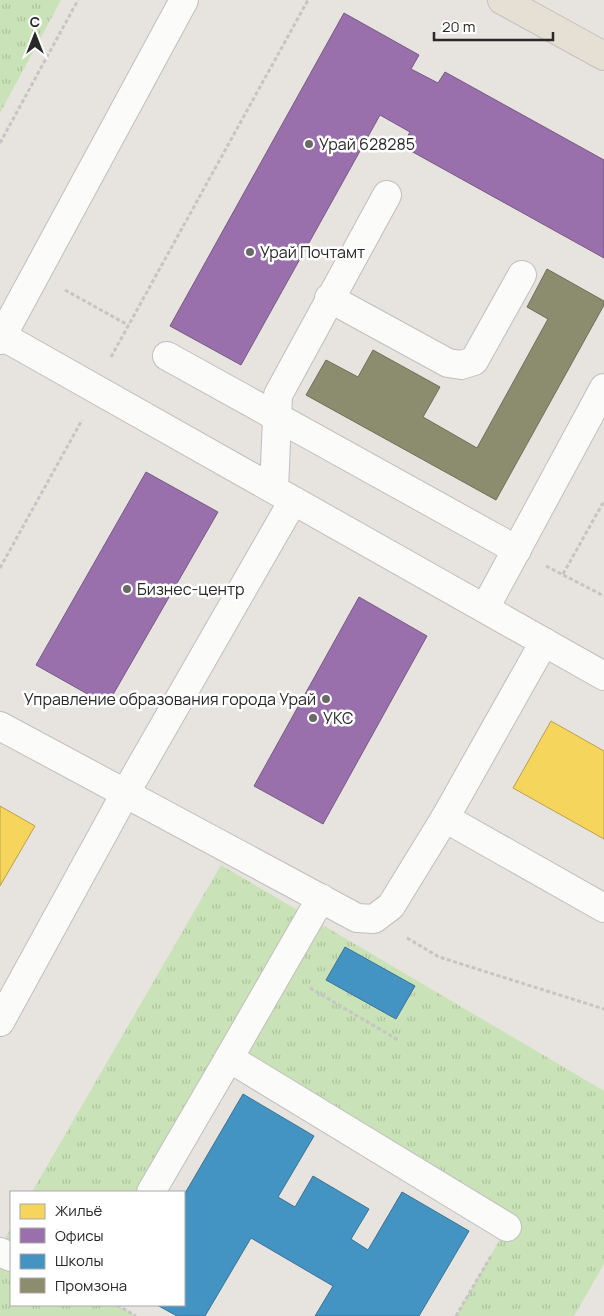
<svg xmlns="http://www.w3.org/2000/svg" width="604" height="1316" viewBox="0 0 604 1316" font-family="Manrope,sans-serif">
	<style>
		.grass { fill: url(#grass-tufts) }
		.homes { fill: #f6d55c; stroke: #b8a14c }
		.offices { fill: #9970ab; stroke: #775a84 }
		.schools { fill: #4393c3; stroke: #3b7394 }
		.industry { fill: #8c8c6e; stroke: #6e6e59 }
		.lines { fill: none; stroke-linecap: round; stroke-linejoin: round }
		.minor-casing { stroke: #c0bfbf; stroke-width: 30 }
		.major-casing { stroke: #c3c2c0; stroke-width: 30 }
		.path { stroke: #c6c5c5; stroke-width: 3; stroke-dasharray: 4 2.5; stroke-linecap: butt }
		.minor { stroke: #fbfbfa; stroke-width: 28 }
		.major { stroke: #e5e0d3; stroke-width: 28 }
		.poi-dot { fill: #6b6968; stroke: #fff; stroke-width: 2 }
		.labels { text-anchor: middle; stroke-width: 5; stroke-linejoin: round; paint-order: stroke }
		.poi-label { font-size: 16px; fill: #282828; stroke: #fff; text-anchor: start }
	</style>
	<defs>
		<pattern id="grass-tufts" width="24" height="20" patternUnits="userSpaceOnUse" patternTransform="scale(1.25)"><rect width="24" height="20" fill="#cae2b7"/><path d="M3 7l-1-3M5 7V3M7 7l1-3M15 17l-1-3M17 17v-4M19 17l1-3" fill="none" stroke="#aec29d"/></pattern>
	</defs>
	<rect width="100%" height="100%" fill="#e7e3de"/>
	<g class="grass">
		<path d="M0,0H61L0,113Z"/>
		<path d="M221,865L604,1091V1264L574,1316H456L507,1227L229,1058L151,1192H32Z"/>
		<path d="M11,1228V1305H117L136,1316H0V1248Z"/>
	</g>
	<g class="homes">
		<path d="M551,721L604,751V839L513,788Z"/>
		<path d="M0,806L35,826L0,886Z"/>
	</g>
	<g class="offices">
		<path d="M344,13L419,55L411,69L438,83L445,72L604,160V258L402,146L410,132L380,115L241,365L170,326Z"/>
		<path d="M146,472L218,512L107,705L36,665Z"/>
		<path d="M359,597L427,636L323,824L254,786Z"/>
	</g>
	<g class="schools">
		<path d="M345,947L415,986L396,1019L326,980Z"/>
		<path d="M243,1094L314,1136L278,1197L295,1207L313,1176L369,1209L351,1239L368,1250L402,1192L469,1231L419,1316H315L333,1286L251,1238L205,1316H177L157,1305H184V1195Z"/>
	</g>
	<path class="industry" d="M547,269L604,301V305L496,500L306,395L326,360L358,377L373,350L440,387L423,417L477,448L548,319L527,307Z"/>
	<g class="lines">
		<g class="minor-casing">
			<g id="minor">
				<path d="M329,298L448,363L461,365L474,361L522,275"/>
				<path d="M2,336L604,676"/>
				<path d="M0,340L184,0"/>
				<path d="M167,356L517,550"/>
				<path d="M274,489L278,395L387,195"/>
				<path d="M485,608L604,388"/>
				<path d="M0,726L357,918L374,919L391,906L445,818L544,642"/>
				<path d="M445,818L604,908"/>
				<path d="M0,1022L126,792L293,501"/>
				<path d="M229,1058L321,898"/>
				<path d="M151,1192L229,1058L507,1227"/>
				<path d="M0,1252L11,1257"/>
			</g>
		</g>
		<g class="major-casing">
			<path id="major" d="M502,0L604,56"/>
		</g>
		<g class="path">
			<path d="M0,143L78,0"/>
			<path d="M65,290L128,325"/>
			<path d="M111,357L308,0"/>
			<path d="M546,566L604,596"/>
			<path d="M0,568L82,420"/>
			<path d="M563,574L604,501"/>
			<path d="M407,938L439,957L604,1009"/>
			<path d="M310,988L398,1040"/>
			<path d="M117,1305L136,1316"/>
			<path d="M456,1316L491,1256"/>
		</g>
		<use href="#minor" class="minor"/>
		<use href="#major" class="major"/>
	</g>
	<g class="poi-dot">
		<circle cx="309" cy="144" r="5"/>
		<circle cx="250" cy="252" r="5"/>
		<circle cx="127" cy="589" r="5"/>
		<circle cx="326" cy="699" r="5"/>
		<circle cx="313" cy="718" r="5"/>
	</g>
	<g class="labels">
		<g class="poi-label">
			<text x="319" y="150">Урай 628285</text>
			<text x="260" y="258">Урай Почтамт</text>
			<text x="137" y="595">Бизнес-центр</text>
			<text x="316" y="705" text-anchor="end">Управление образования города Урай</text>
			<text x="323" y="724">УКС</text>
		</g>
	</g>
	<rect x="10" y="1191" width="175" height="115" fill="#ffffff" stroke="#a9a9a9"/>
	<rect x="20" y="1204" width="25" height="15" fill="#f6d55c" stroke="#a9a9a9"/>
	<text x="55" y="1216" font-size="15" fill="#282828">Жильё</text>
	<rect x="20" y="1228" width="25" height="15" fill="#9970ab" stroke="#a9a9a9"/>
	<text x="55" y="1241" font-size="15" fill="#282828">Офисы</text>
	<rect x="20" y="1254" width="25" height="15" fill="#4393c3" stroke="#a9a9a9"/>
	<text x="55" y="1266" font-size="15" fill="#282828">Школы</text>
	<rect x="20" y="1278" width="25" height="15" fill="#8c8c6e" stroke="#a9a9a9"/>
	<text x="55" y="1291" font-size="15" fill="#282828">Промзона</text>
	<g transform="translate(35 35)" stroke="#ffffff" stroke-width="4" paint-order="stroke">
	<path d="M0-4L9 19L0 12L-9 19Z" fill="#282828"/>
	<text y="-8" font-size="14" font-weight="bold" text-anchor="middle" fill="#282828">С</text>
	</g>
	<path d="M434 32v8h119v-8" fill="none" stroke="#282828" stroke-width="2.5"/>
	<text x="442" y="32" font-size="15" fill="#282828" stroke="#ffffff" stroke-width="4" paint-order="stroke">20 m</text>
</svg>
